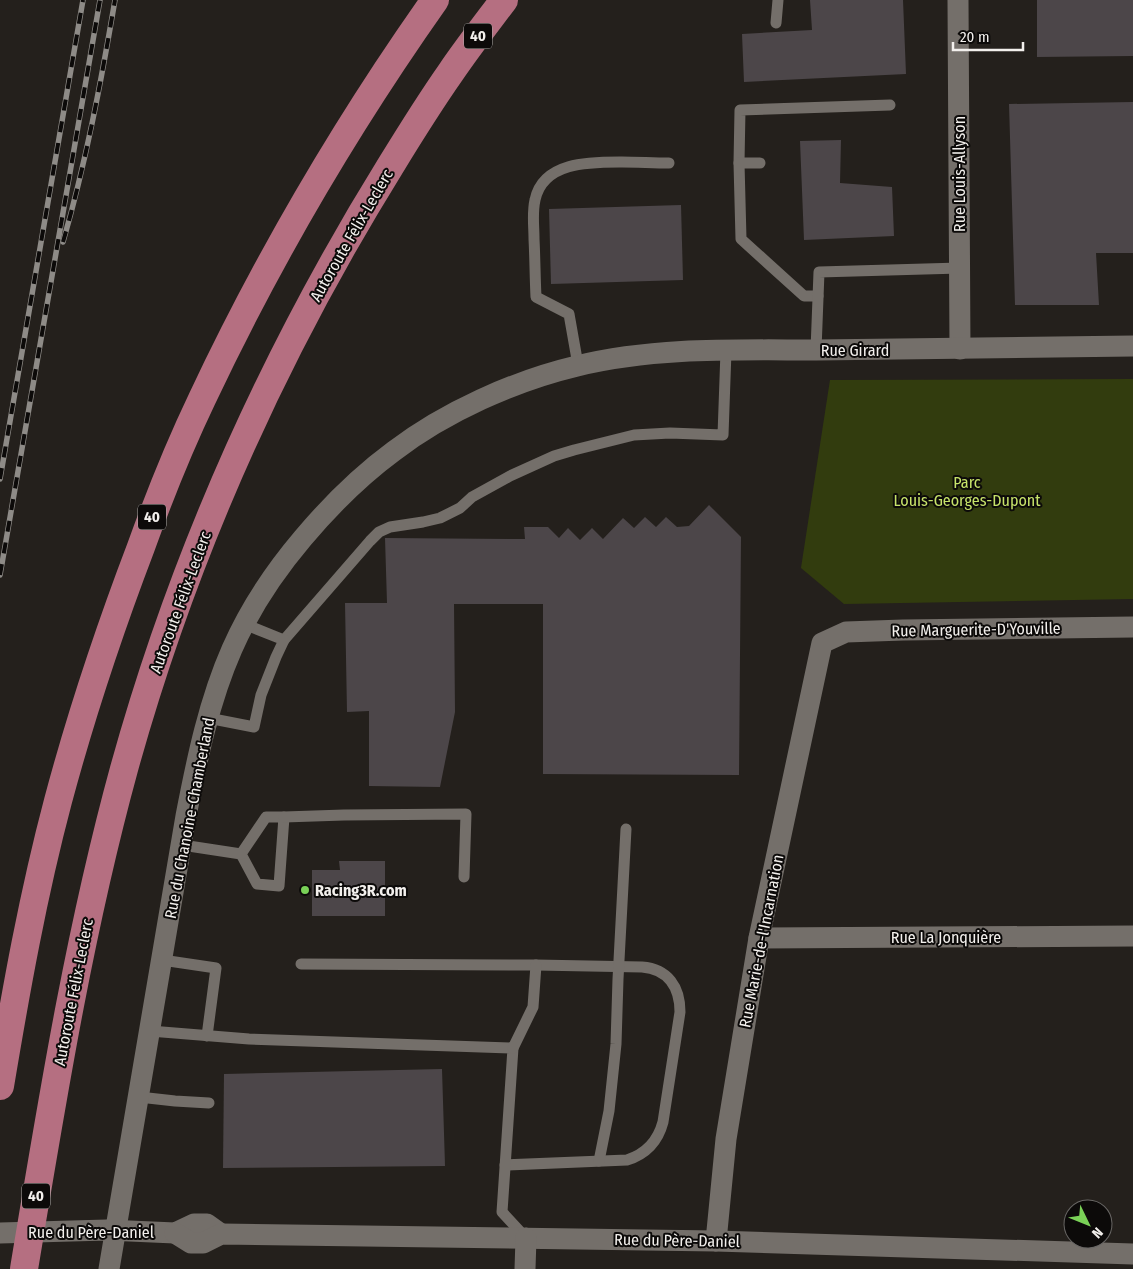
<svg xmlns="http://www.w3.org/2000/svg" width="1133" height="1269" viewBox="0 0 1133 1269" font-family="'Fira Sans Condensed',sans-serif">
	<style>
		.green { fill: #323c0e }
		.building { fill: #4c4649 }
		.lines { fill: none; stroke-linecap: round; stroke-linejoin: round }
		.lane { stroke: #746f6a; stroke-width: 11 }
		.street { stroke: #746f6a; stroke-width: 21 }
		.highway { stroke: #b56f81; stroke-width: 28 }
		.rail-casing { stroke: #8e8b87; stroke-width: 5.5 }
		.rail { stroke: #0c0a09; stroke-width: 4; stroke-dasharray: 11; stroke-linecap: butt }
		.poi-dot { fill: #7ad157; stroke: #0c0a09; stroke-width: 2 }
		.labels { text-anchor: middle; stroke-width: 4; stroke-linejoin: round; paint-order: stroke }
		.shield { fill: #0c0a09; stroke: #aeaba9; stroke-width: 1 }
		.shield-label { font-size: 15px; font-weight: bold; fill: #f3f0ed }
		.street-label { font-size: 16px; fill: #f3f0ed; stroke: #0c0a09 }
		.park-label { font-size: 16px; fill: #c7e36a; stroke: #0c0a09 }
		.poi-label { font-size: 16px; font-weight: bold; fill: #f3f0ed; stroke: #0c0a09; text-anchor: start }
	</style>
	<rect width="100%" height="100%" fill="#24201c"/>
	<path class="green" d="M1133,379V599L844,604L801,568L830,380Z"/>
	<g class="building">
		<path d="M810,0H903L906,74L744,82L742,34L812,30Z"/>
		<path d="M1037,0H1133V56L1037,57Z"/>
		<path d="M1133,102V253H1096L1099,305H1015L1009,104Z"/>
		<path d="M841,140L840,183L892,187L894,236L804,240L800,141Z"/>
		<path d="M681,205L683,280L551,284L549,209Z"/>
		<path d="M709,505L741,537L739,775L543,774V604H454L455,712L440,787L369,786V711L347,712L345,603H387L385,538L525,539L524,527H548L559,538L568,528L580,540L592,528L603,539L623,518L634,528L645,517L656,527L666,517L677,527L689,526Z"/>
		<path d="M339,861H385V916H312V870H340Z"/>
		<path d="M442,1069L445,1166L223,1168L224,1074Z"/>
	</g>
	<g class="lines">
		<g class="lane">
			<path d="M776,23L778,0"/>
			<path d="M739,163L740,110L890,105"/>
			<path d="M760,163H739L741,239L804,296H818"/>
			<path d="M816,350L819,272L960,268"/>
			<path d="M578,365L569,314L536,297C535,277 535,258 534,239C534,226 532,213 535,200C543,161 591,162 622,162C638,162 653,163 669,163"/>
			<path d="M284,640L370,541L379,532L390,527L423,522L440,518L460,508L472,497L510,476L554,456L574,450L634,435L670,433L723,435L726,351"/>
			<path d="M208,718L254,727L261,695L276,657L284,640L244,624"/>
			<path d="M266,817H284L279,886L257,884L241,854Z"/>
			<path d="M284,817L344,815L466,814L464,877"/>
			<path d="M182,845L241,854"/>
			<path d="M162,960L216,968L207,1036"/>
			<path d="M301,964L536,965L642,967C668,969 680,987 680,1012L663,1122C658,1141 646,1154 627,1160L505,1165"/>
			<path d="M150,1031L249,1039L513,1048L502,1212L526,1238"/>
			<path d="M513,1048L533,1007L536,965"/>
			<path d="M139,1097L175,1101L209,1103"/>
			<path d="M599,1161L609,1111L616,1044L618,979L626,829"/>
		</g>
		<g class="street">
			<path d="M958,0L960,349"/>
			<path d="M759,938L1133,936"/>
			<path d="M0,1233L107,1230L175,1233L194,1224H207L221,1234"/>
			<path d="M175,1233L191,1243H203L221,1234L716,1241L1133,1254"/>
			<path d="M716,1241L726,1139L759,938L822,643L846,632L903,630L1133,627"/>
			<path d="M109,1269L186,816C197,759 209,701 232,649C250,608 275,571 303,538C330,506 360,476 394,451C445,412 514,381 577,366C655,347 736,350 816,350C921,349 1027,348 1133,346"/>
			<path d="M525,1269L526,1238"/>
		</g>
		<g class="highway">
			<path d="M0,1086C16,990 33,895 58,801C81,715 109,631 141,547C159,497 179,447 202,399C268,259 346,126 435,0"/>
			<path d="M24,1269C52,1101 79,933 124,769C183,556 275,352 391,165C410,134 430,102 451,72C468,47 486,24 504,0"/>
		</g>
		<g class="rail-casing">
			<g id="rail">
				<path d="M63,242C86,162 101,82 115,0"/>
				<path d="M0,479L83,0"/>
				<path d="M0,575L100,0"/>
			</g>
		</g>
		<use href="#rail" class="rail"/>
	</g>
	<circle class="poi-dot" cx="305" cy="890" r="5"/>
	<g class="labels">
		<g class="shield">
			<rect x="464" y="23.5" width="28" height="25" rx="4"/>
			<rect x="138" y="504.5" width="28" height="25" rx="4"/>
			<rect x="22" y="1183.5" width="28" height="25" rx="4"/>
		</g>
		<g class="shield-label">
			<text x="478" y="41">40</text>
			<text x="152" y="522">40</text>
			<text x="36" y="1201">40</text>
		</g>
		<g class="street-label">
			<text transform="translate(959 174) rotate(-90)" y="6">Rue Louis-Allyson</text>
			<text transform="translate(351 235) rotate(-60)" y="6">Autoroute Félix-Leclerc</text>
			<text x="855" y="356">Rue Girard</text>
			<text transform="translate(180 602) rotate(-70)" y="6">Autoroute Félix-Leclerc</text>
			<text transform="translate(976 629) rotate(-1)" y="6">Rue Marguerite-D'Youville</text>
			<text transform="translate(189 818) rotate(-79)" y="6">Rue du Chanoine-Chamberland</text>
			<text x="946" y="943">Rue La Jonquière</text>
			<text transform="translate(761 941) rotate(-79)" y="6">Rue Marie-de-l'Incarnation</text>
			<text transform="translate(73 992) rotate(-79)" y="6">Autoroute Félix-Leclerc</text>
			<text x="91" y="1238">Rue du Père-Daniel</text>
			<text transform="translate(677 1240) rotate(1)" y="6">Rue du Père-Daniel</text>
		</g>
		<g class="park-label">
			<text x="967" y="488">Parc<tspan x="967" dy="18">Louis-Georges-Dupont</tspan></text>
		</g>
		<g class="poi-label">
			<text x="315" y="896">Racing3R.com</text>
		</g>
	</g>
	<g transform="translate(1088 1224) rotate(133)"><circle r="24" fill="#0c0a09" stroke="#686664"/>
	<path d="M0-4L9 19L0 12L-9 19Z" fill="#7ad157"/>
	<text y="-8" font-size="14" font-weight="bold" text-anchor="middle" fill="#f3f0ed">N</text>
	</g>
	<path d="M953 42v8h70v-8" fill="none" stroke="#f3f0ed" stroke-width="2.5"/>
	<text x="960" y="42" font-size="15" fill="#f3f0ed" stroke="#0c0a09" stroke-width="4" paint-order="stroke">20 m</text>
</svg>
